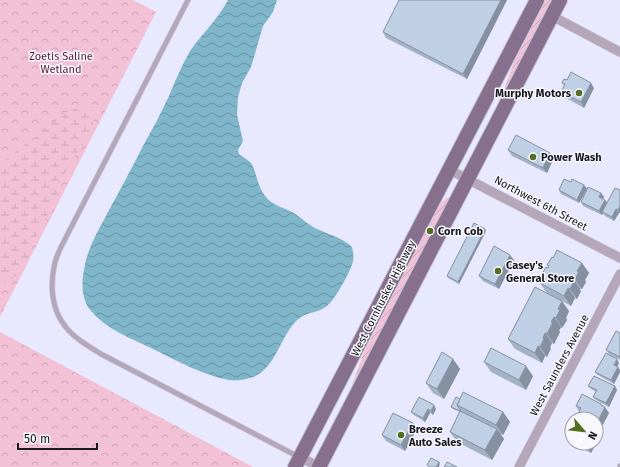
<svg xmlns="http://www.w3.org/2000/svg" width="620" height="467" viewBox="0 0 620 467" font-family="'Fira Sans',sans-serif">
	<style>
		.forest { fill: url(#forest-crowns) }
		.wetland { fill: url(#wetland-marsh) }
		.garden { fill: url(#garden-furrows) }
		.water { fill: url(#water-waves) }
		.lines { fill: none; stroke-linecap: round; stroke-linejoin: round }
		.lane-casing { stroke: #c3c3d6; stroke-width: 6 }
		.street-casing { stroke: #c3c3d6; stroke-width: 10 }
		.primary-casing { stroke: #c3c3d6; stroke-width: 16 }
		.lane { stroke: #b5a7b9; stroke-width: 4.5 }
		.street { stroke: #b5a7b9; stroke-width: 9 }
		.primary { stroke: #876f8e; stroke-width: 14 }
		.wall { fill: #a3b2c6 }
		.shaded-wall { fill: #8591a1 }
		.building { fill: #becfe6; stroke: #8591a1 }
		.poi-dot { fill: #546e21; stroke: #f7f7fc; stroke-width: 1.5 }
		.labels { text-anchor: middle; stroke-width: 3; stroke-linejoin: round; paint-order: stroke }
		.park-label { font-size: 11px; fill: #561b3a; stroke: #f7f7fc }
		.poi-label { font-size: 11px; font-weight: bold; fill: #181821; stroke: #f7f7fc; text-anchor: start }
		.street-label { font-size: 11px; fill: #181821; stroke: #f7f7fc }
	</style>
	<defs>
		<pattern id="forest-crowns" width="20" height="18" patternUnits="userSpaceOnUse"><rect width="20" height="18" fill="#f2c1d6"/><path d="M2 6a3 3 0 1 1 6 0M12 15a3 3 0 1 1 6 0" fill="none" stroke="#cfa5b7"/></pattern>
		<pattern id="wetland-marsh" width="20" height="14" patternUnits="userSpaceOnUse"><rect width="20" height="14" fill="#f2c1d6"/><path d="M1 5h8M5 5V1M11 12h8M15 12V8" fill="none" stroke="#cfa5b7"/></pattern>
		<pattern id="garden-furrows" width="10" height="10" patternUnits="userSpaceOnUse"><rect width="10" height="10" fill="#f2c1d6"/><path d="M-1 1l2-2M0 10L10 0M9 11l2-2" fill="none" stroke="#cfa5b7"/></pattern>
		<pattern id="water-waves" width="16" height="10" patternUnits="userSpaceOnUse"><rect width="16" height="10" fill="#7fb6ca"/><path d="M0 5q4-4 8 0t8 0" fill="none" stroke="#6793a4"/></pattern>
	</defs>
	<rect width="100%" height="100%" fill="#e8e8fe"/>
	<g class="forest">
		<path d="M0,0H133L156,12L0,317Z"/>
		<path d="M0,332L253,467H0Z"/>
	</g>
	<path class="wetland" d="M88,106L95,113L93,125L84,143L73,158L65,173L59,184L53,204L32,245L23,266L17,275L10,280L0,284V164L3,162C10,156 18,150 25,144C29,141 34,139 38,136C57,121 62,109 88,106Z"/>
	<g class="garden">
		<path d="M546,0H552L504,97L502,95L514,62Z"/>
		<path d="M448,197L451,199L354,386L352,385L364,352L439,206L442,202Z"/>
	</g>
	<path class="water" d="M228,0H277L273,12L263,26L251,67L242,83L238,97L237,115L243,141L238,150L239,154C243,157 248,160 251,163C253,166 254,169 255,172C258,182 261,194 270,201C276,206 284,208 292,212C301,217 308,225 317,229C330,235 341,237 352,247C353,252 354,256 353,261C351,271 333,304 324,308C317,313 308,312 301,317C279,333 278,370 250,378C244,380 236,381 229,380C205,376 173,359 151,348C130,338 106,329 91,311C82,301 81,283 84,270C87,249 98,231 108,212C120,190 132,168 143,146C152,130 161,113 169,96C175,81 182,65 190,51C202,34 218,19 228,0Z"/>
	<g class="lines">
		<g class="lane-casing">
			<g id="lane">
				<path d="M188,0L61,247C58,254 55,260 54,267C50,287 52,310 65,326C74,338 88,346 101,354L299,457"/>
				<path d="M620,467V466"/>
			</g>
		</g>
		<g class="street-casing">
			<g id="street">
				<path d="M552,16L620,52"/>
				<path d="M450,170L620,258"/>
				<path d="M300,457L319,467"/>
				<path d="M519,467L620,274"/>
			</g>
		</g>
		<g class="primary-casing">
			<g id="primary">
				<path d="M295,467L537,0"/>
				<path d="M319,467L560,0"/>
			</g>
		</g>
		<use href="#lane" class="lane"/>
		<use href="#street" class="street"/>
		<use href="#primary" class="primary"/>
	</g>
	<g class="wall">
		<path d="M507,0L467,79L386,38L383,32Z"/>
		<path d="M567,80L594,88L584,108L564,97L561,92L564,85L562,83Z"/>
		<path d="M508,150L554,158L547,173L512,156Z"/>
		<path d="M571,182L584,185L587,189L579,203L561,194L559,190Z"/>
		<path d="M620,190V213H619L614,221L605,216L603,213L602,215L583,206L581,202L601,193L604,197L603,199L605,200L607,203Z"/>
		<path d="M486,231L459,284L448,278L447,276Z"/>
		<path d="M553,258L582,263L589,273L585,280L586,282L582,289H580V290L581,291L577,299L575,298L571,306L547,293L540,283L543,276L542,274L548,268L549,266L547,265Z"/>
		<path d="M514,260L499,289L483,281L479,276Z"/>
		<path d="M535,287L569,311L566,318L567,320L562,328L561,327L559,331L560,332L554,344L552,343L550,347L551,348L547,357L545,356L542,363L515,349L508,339Z"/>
		<path d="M620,333V360L609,354L606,350Z"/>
		<path d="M453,359L460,369L444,399L433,393L426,383Z"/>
		<path d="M484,362L533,376L526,390L491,372Z"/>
		<path d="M619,363L617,367L620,370V372L614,384L598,375L595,372Z"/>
		<path d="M588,386H615L617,390L609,407L596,400L593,397L596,392L591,389Z"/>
		<path d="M460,399L503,412L510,422L503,435L500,434L504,439L492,460L457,442L450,432L460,412L453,409L451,407Z"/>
		<path d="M576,406H603L609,413L600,430L596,428V419H579L577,416L579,411Z"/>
		<path d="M436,409L433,415L430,413L425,422L414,415L411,412Z"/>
		<path d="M572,419V434L569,433L566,429Z"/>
		<path d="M417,429L405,451L386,441L382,435Z"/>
		<path d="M598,440L591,453L575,445L574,443H596Z"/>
	</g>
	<g class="shaded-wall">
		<path d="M501,0H507L467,79L463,74Z"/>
		<path d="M591,83L594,88L584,108L581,102Z"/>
		<path d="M550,153L554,158L547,173L543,168Z"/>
		<path d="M584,185L587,189L579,203L577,200Z"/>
		<path d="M601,193L604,197L602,201L599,197Z"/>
		<path d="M605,200L607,203L602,215L599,211Z"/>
		<path d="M620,206V213L618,210Z"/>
		<path d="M616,209L619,213L614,221L612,217Z"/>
		<path d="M485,229L486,231L459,284L458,282Z"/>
		<path d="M510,255L514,260L499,289L495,284Z"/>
		<path d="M582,263L589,273L585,280L586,282L582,289L575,279L577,271Z"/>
		<path d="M574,279L580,289V290L581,291L577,299L570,289Z"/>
		<path d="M568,288L575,298L571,306L564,296Z"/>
		<path d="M562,301L569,311L566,318L567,320L562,328L556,318L558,309Z"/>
		<path d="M554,317L561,327L559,331L560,332L554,344L547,334Z"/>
		<path d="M545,333L552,343L550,347L551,348L547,357L540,347L543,338Z"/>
		<path d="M538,346L545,356L542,363L535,353Z"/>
		<path d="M453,359L460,369L444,399L437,389Z"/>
		<path d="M617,359L619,363L616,369L614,365Z"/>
		<path d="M526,366L533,376L526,390L519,380Z"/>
		<path d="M618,367L620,370V372L614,384L611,380Z"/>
		<path d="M615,386L617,390L609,407L606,403Z"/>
		<path d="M601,404L604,409L605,407L609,413L600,430L596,425Z"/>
		<path d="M434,405L436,409L433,415L431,411Z"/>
		<path d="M428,409L430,413L425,422L423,418Z"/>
		<path d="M503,412L510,422L503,435L496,425Z"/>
		<path d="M413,423L417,429L405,451L401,445Z"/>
		<path d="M497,429L504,439L492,460L485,450Z"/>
		<path d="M596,437L598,440L591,453L589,450L592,443H596Z"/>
		<path d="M439,462L440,463L439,467H436Z"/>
	</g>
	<g class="building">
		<path d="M399,0H501L463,74L383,32Z"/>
		<path d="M571,72L591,83L581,102L561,92L565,84L562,83L564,79L567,80Z"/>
		<path d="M516,135L550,153L543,168L508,150Z"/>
		<path d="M564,179L571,182L572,179L584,185L577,200L559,190Z"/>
		<path d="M588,187L601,193L599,197L605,200L599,211L581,202Z"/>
		<path d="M615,188L620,190V206L618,210L616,209L612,217L602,212Z"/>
		<path d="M474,223L485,229L458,282L447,276Z"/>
		<path d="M494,246L510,255L495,284L479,276Z"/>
		<path d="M557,250L582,263L577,271L579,272L575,279H574L572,281H574L570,289L568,288L564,296L540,283L544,275L542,274L546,267L548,268L549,266L547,265L552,257L553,258Z"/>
		<path d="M535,287L562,301L558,309L560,310L556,318L554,317L551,322H553L547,334L545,333L543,338L544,339L540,347L538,346L535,353L508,339Z"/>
		<path d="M616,331L620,333V357L606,350Z"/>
		<path d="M491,348L526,366L519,380L484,362Z"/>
		<path d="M442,352L453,359L437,389L426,383Z"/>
		<path d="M606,353L617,359L614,365L618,367L611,380L595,372Z"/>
		<path d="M594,376L615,386L606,403L593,397L597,390L588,386Z"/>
		<path d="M463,392L503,412L496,425L457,405Z"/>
		<path d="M582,394L601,404V405L605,407L596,425V419H583L577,416L581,408L576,406Z"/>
		<path d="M419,397L434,405L431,411L428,409L423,418L411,412Z"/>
		<path d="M456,397L460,399L457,405L461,411H460L451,407Z"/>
		<path d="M460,411L497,429L485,450L450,432Z"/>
		<path d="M393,413L413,423L401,445L382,435Z"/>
		<path d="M572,418L574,419H572V432L566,429Z"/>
		<path d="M576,443H592L589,450Z"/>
		<path d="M431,458L439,462L436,467H430L427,465Z"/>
		<path d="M447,462L457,467H444Z"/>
	</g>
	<g class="poi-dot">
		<circle cx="579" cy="93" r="4"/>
		<circle cx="533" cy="157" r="4"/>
		<circle cx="430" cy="231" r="4"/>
		<circle cx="498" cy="271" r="4"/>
		<circle cx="401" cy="435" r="4"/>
	</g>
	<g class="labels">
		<g class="park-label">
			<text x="61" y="60">Zoetis Saline<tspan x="61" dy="13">Wetland</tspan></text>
		</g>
		<g class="poi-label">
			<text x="571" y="97" text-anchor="end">Murphy Motors</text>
			<text x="541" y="161">Power Wash</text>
			<text x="438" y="235">Corn Cob</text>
			<text x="506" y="269">Casey's<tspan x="506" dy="13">General Store</tspan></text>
			<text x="409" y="433">Breeze<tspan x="409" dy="13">Auto Sales</tspan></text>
		</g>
		<g class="street-label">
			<text transform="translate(541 203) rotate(28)" y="4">Northwest 6th Street</text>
			<text transform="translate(383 298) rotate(-63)" y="4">West Cornhusker Highway</text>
			<text transform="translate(559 365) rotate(-62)" y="4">West Saunders Avenue</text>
		</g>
	</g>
	<g transform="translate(584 431) rotate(118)"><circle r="19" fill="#f7f7fc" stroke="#9e9ea4"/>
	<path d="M0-3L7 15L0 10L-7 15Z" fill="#546e21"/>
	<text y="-6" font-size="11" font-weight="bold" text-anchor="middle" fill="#181821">N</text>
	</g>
	<path d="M18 443v6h79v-6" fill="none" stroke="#181821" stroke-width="2"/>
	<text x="24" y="443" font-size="12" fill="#181821" stroke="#f7f7fc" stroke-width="3" paint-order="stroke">50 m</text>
</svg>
